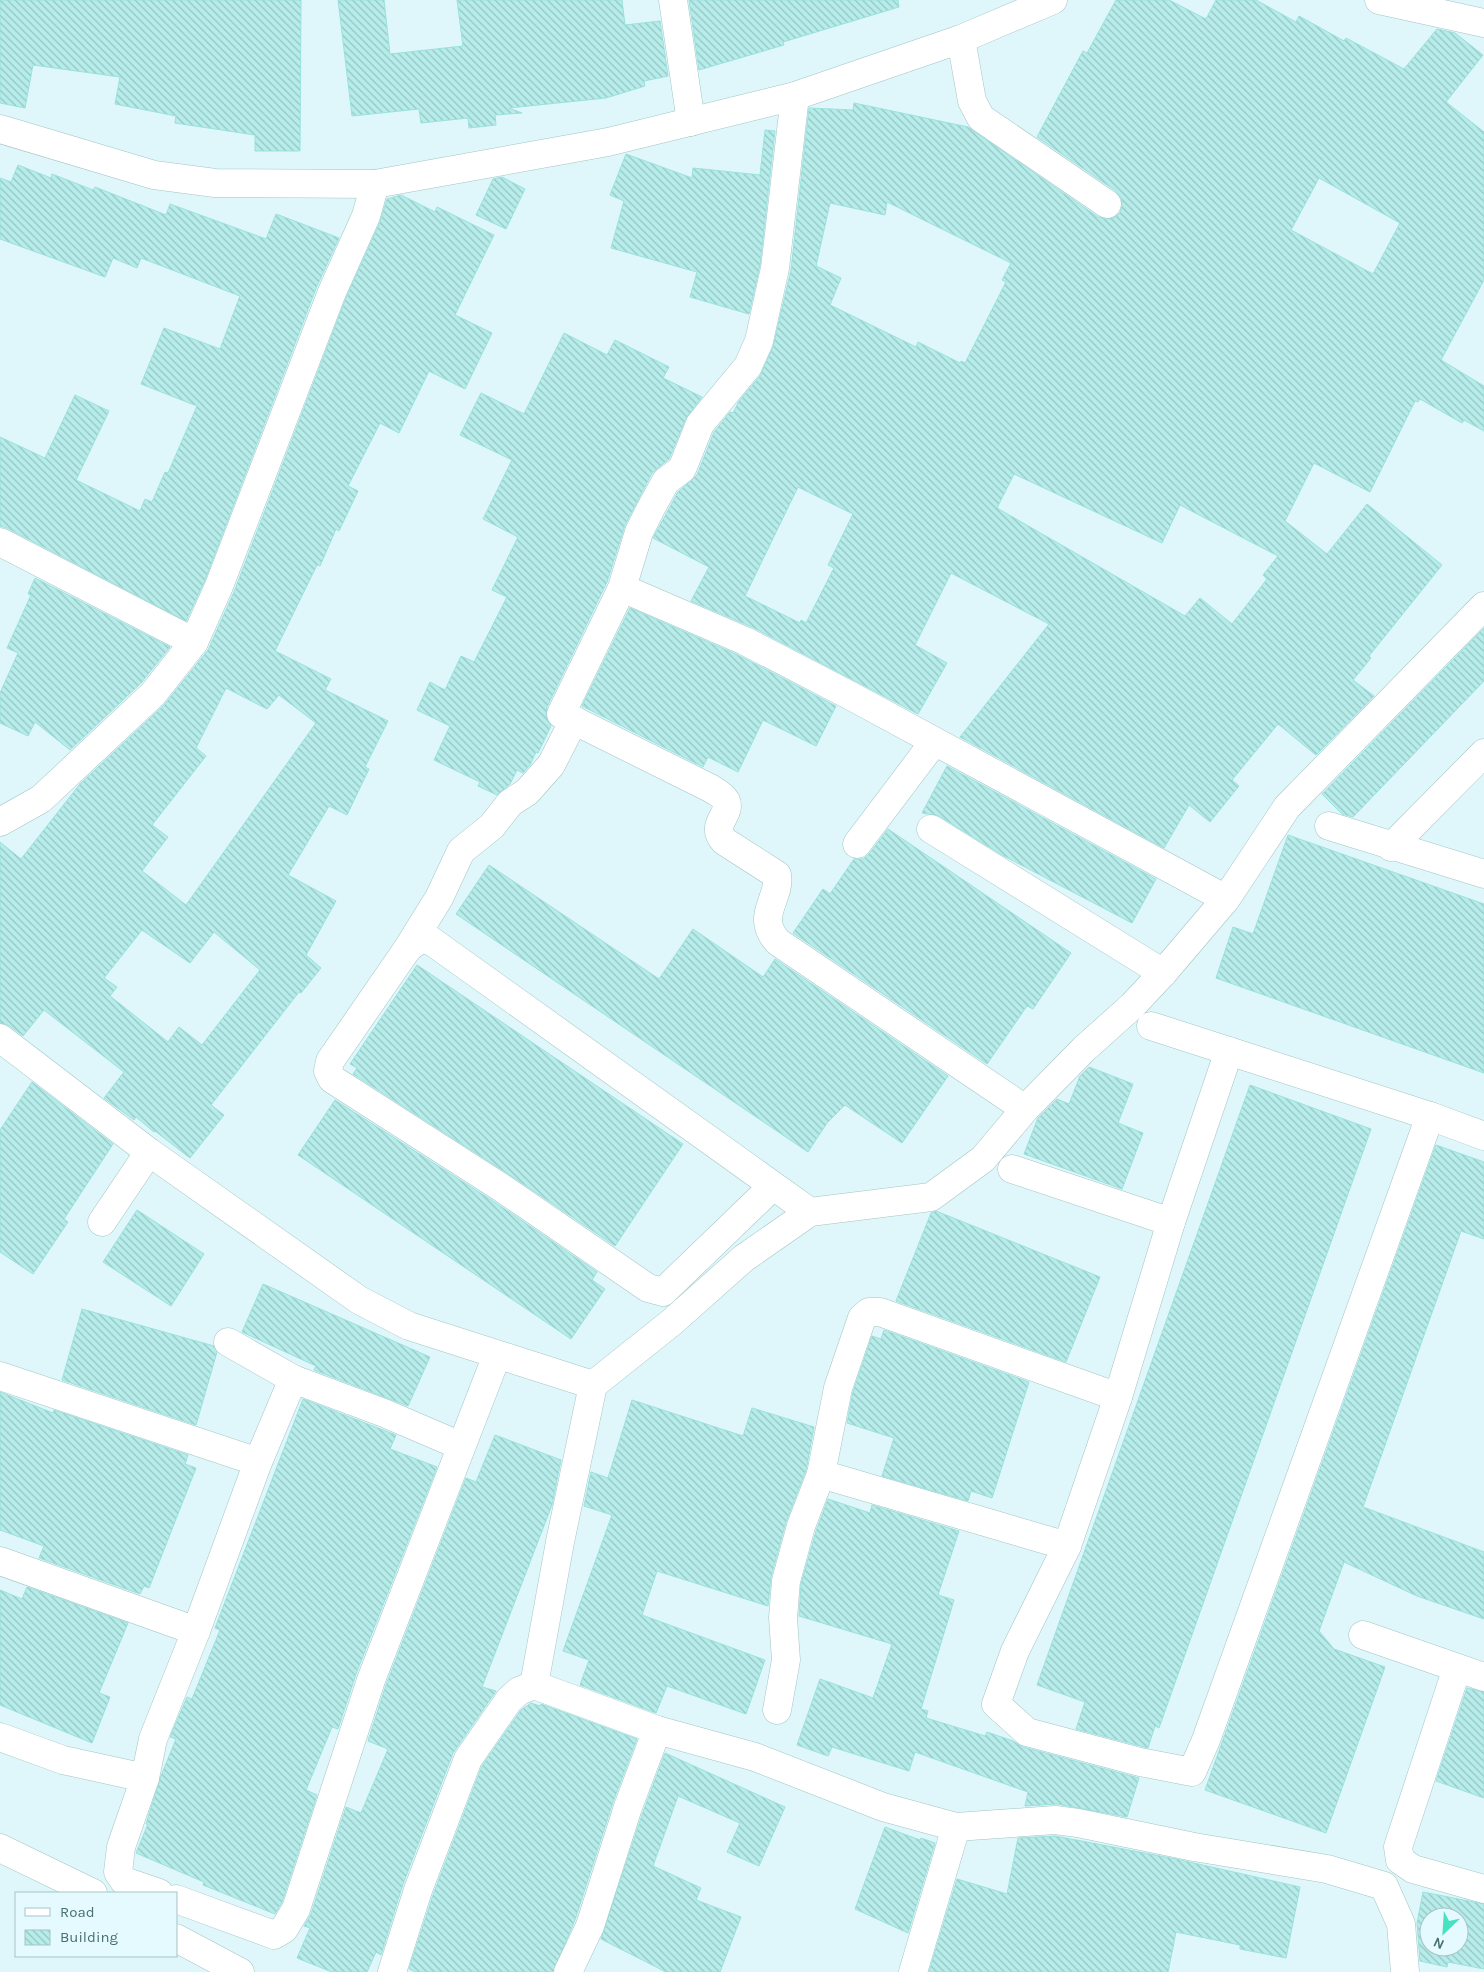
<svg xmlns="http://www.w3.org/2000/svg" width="1484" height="1972" viewBox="0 0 1484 1972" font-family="Karla,sans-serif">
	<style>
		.building { fill: url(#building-back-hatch); stroke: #99e2dd; fill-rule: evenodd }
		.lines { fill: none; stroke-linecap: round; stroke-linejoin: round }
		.minor-casing { stroke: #a2c5c4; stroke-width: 29 }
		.minor { stroke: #fff; stroke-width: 28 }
	</style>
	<defs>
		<pattern id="building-back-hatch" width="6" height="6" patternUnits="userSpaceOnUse" patternTransform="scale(1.25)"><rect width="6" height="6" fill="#b6edea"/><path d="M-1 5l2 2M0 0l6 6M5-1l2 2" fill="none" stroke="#96c4c2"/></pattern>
	</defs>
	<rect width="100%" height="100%" fill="#dff6fb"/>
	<g class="building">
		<path d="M0,0H301L300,151H255V135L175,123L176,116L115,104L120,77L33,65L25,108L0,103Z"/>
		<path d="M338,0H384L390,54L463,46L457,0H622L625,25L660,21L668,76L644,81L645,86L606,98L509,108L522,113L495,115L496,125L469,128L468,118L421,123L419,109L352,116Z"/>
		<path d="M689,0H898L899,7L783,42L784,45L699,70Z"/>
		<path d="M1116,0H1169L1206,19L1216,0H1256L1296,22L1299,16L1344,41L1346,38L1404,69L1437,29L1455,33L1483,55L1446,102L1484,132V280L1441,360L1484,386V431L1464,420L1462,423L1420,399L1418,402L1415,401L1370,492L1314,463L1285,521L1327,554L1367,504L1442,565L1369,656L1371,658L1353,680L1374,696L1316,755L1278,724L1232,780L1239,786L1210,822L1189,805L1164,848L960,737L1049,624L951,573L915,645L947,663L918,714L752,627L691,601L709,567L653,538L678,492L697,475L714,432L730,412L733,413L739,401L760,376L773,347L791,270L809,108L853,110L854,103L968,127L1098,217L1105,219L1113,218L1120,213L1122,206L1121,198L1116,191L1037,137L1083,51L1087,53ZM1319,178L1400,223L1373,274L1291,230ZM887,202L1011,263L1002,280L1006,282L965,363L961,361L960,363L918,342L916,347L830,305L841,278L816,266L830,203L885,215ZM1014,474L1162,543L1180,505L1278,556L1263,575L1267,579L1232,624L1200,598L1185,616L997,508ZM798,487L853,514L828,565L834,568L806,623L801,620L800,623L745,596Z"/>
		<path d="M765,130L775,131L760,265L749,314L690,297L697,272L611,248L624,201L610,195L626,154L692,178L693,168L760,175Z"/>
		<path d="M18,165L51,178L52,174L93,190L95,187L166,215L170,204L266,239L276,214L339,238L317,286L205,580L186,621L7,528L0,526V437L45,458L75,395L109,411L76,480L140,511L145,499L152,502L165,472L168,473L197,406L141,384L164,328L220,349L240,296L141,258L137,268L113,258L105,277L0,239V178L11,182Z"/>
		<path d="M502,177L525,189L506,229L476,215L493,179Z"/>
		<path d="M401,195L435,212L437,207L494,235L455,315L492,333L465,389L429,371L399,433L380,423L348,486L358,491L339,531L336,529L320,566L317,565L275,651L331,679L325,690L388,721L365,767L369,769L347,815L329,806L288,875L336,901L306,955L321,968L301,993L299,992L211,1105L224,1115L190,1158L155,1131L154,1132L136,1117L134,1120L104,1098L124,1072L44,1010L23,1036L10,1026L0,1023V842L21,859L80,784L164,705L208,650L234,592L346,298L380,222L387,199ZM226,688L267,709L279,695L316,723L186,905L142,871L168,837L152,825L206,756L196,748ZM142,930L190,963L214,932L260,970L202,1045L179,1027L168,1042L110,996L117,987L104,978Z"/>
		<path d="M564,333L607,355L615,340L669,367L663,378L702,397L686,418L669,459L652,473L625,525L607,582L547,707L546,716L551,726L538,753L536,752L530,765L523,773L517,770L510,784L497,795L478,786L480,782L434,760L450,726L417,710L430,682L445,690L461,656L474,662L507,597L492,590L518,537L483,519L512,460L460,435L481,393L524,414Z"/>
		<path d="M35,578L170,647L141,683L70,750L35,722L28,736L0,723V693L18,653L7,648L31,595L28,594Z"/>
		<path d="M630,608L738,655L836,706L816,746L763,720L738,772L708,757L703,767L582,706Z"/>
		<path d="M1484,628V681L1353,817L1342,814L1322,794Z"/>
		<path d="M947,766L1156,879L1132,923L1002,855L939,816L922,813Z"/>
		<path d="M888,829L1071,953L1033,1009L1027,1006L987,1064L793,933L823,889L830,894L854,859H863L869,854Z"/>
		<path d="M1288,835L1484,904V1073L1216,978L1233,927L1253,934Z"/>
		<path d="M489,865L659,979L693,929L763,977L775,959L948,1076L902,1143L845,1105L827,1123L808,1152L456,914Z"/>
		<path d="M417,965L683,1144L615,1246L510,1175L353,1074L357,1068L350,1064Z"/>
		<path d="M1089,1067L1133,1084L1118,1123L1143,1133L1122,1189L1024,1154L1038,1118L1057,1099L1069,1104L1080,1076Z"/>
		<path d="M32,1082L113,1144L64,1219L68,1222L33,1274L0,1252V1130Z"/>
		<path d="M1250,1085L1371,1129L1159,1728L1155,1726L1148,1748L1076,1729L1085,1702L1037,1685Z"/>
		<path d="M335,1100L493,1201L597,1272L592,1280L605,1289L571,1339L298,1155Z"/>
		<path d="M1436,1145L1484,1162V1239L1461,1231L1363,1507L1484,1552V1619L1417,1596L1344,1562L1319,1631L1334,1649L1385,1667L1326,1833L1205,1790Z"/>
		<path d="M137,1210L204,1254L171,1306L103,1262Z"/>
		<path d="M936,1211L1100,1277L1066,1362L896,1301L931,1213Z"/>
		<path d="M263,1284L430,1357L408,1406L314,1370L316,1366L242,1332Z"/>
		<path d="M82,1309L214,1346L217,1352L196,1425L62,1380Z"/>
		<path d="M884,1330L1029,1382L992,1498L971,1491L968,1501L882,1476L894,1438L847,1423L853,1392L872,1336L881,1339Z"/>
		<path d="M0,1392L53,1413L54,1410L188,1455L185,1464L196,1468L149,1588L144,1586L140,1594L39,1558L44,1546L0,1530Z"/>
		<path d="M303,1399L396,1435L390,1449L437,1467L356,1674L338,1729L332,1727L306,1790L317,1795L282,1902L275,1914L203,1885L204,1882L136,1853L148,1824H146L161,1776L176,1739L170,1737L187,1697L192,1699L220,1630L215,1628Z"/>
		<path d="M632,1400L743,1436L752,1408L814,1427L806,1470L786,1522L771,1577L768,1606L657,1571L642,1615L765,1660L746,1714L667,1686L656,1713L580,1685L589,1660L563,1651L612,1515L584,1506L591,1472L608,1478Z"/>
		<path d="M495,1435L561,1460L552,1505L482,1687L496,1691L453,1753L403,1884L381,1955L376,1952L367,1972H332L297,1958L310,1928L304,1926L311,1914L346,1807L361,1813L388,1749L368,1741L386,1685L466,1478L476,1482Z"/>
		<path d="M828,1499L870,1513L872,1505L959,1531L938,1595L954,1600L921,1709L928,1711L926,1718L985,1736L987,1732L1013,1741L1023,1747L1139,1778L1127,1817L1057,1804L1025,1806L1028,1792L915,1752L909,1771L832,1747L828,1756L797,1745L820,1679L873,1698L892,1644L799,1616L801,1584L816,1531Z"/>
		<path d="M27,1587L128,1623L99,1693L110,1697L92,1743L0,1705V1590L22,1599Z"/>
		<path d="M1467,1688L1484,1692V1798L1436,1781Z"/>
		<path d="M531,1703L540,1706L541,1704L637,1739L613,1802L575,1920L553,1972H415L409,1969L433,1895L482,1766L521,1710Z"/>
		<path d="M665,1753L785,1807L759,1866L727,1852L740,1823L678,1796L653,1866L701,1888L696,1900L741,1917L720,1972H666L601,1939L643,1812Z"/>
		<path d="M885,1827L920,1840L921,1838L935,1843L908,1933L855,1909Z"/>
		<path d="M1055,1836L1176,1859L1300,1887L1286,1958L1240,1949V1945L1176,1932L1168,1972H929L957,1879L1007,1894L1018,1838Z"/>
		<path d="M1423,1892L1484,1904V1969L1448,1962L1447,1967L1420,1961L1417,1923ZM1429,1917H1459V1947H1429Z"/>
	</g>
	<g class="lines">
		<g class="minor-casing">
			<g id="minor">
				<path d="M673,0L691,122"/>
				<path d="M1379,0L1484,23"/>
				<path d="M961,39L972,101L981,118L1107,204"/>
				<path d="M795,96L775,268L759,341L748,366L700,424L682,469L666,481L651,508L639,532L622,588L561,714L710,788C715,791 723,795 726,801C732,815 709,824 724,841L777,875C781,899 754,916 778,942L1025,1109"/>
				<path d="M0,129L154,175L215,183L375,184L608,142L795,96L961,39L1053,0"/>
				<path d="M0,542L194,642"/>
				<path d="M622,588L745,641L851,696L1226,899"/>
				<path d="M0,822L41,799L153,694L194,642L219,586L332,292L366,216L375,184"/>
				<path d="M1329,826L1484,874"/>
				<path d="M931,829L1163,973"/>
				<path d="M857,844L934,742"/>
				<path d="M1391,847L1484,753"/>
				<path d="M408,948L439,898L461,851L492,826L510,803L527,792L551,765L574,720"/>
				<path d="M1151,1026L1430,1116L1484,1136"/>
				<path d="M0,1038L149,1152L359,1300L409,1326L593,1385"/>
				<path d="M1229,1051L1171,1222L1118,1397L1067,1546L1015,1651L996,1704L1027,1732L1140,1762L1192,1772L1206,1740L1430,1116"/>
				<path d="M1012,1169L1171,1222"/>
				<path d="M773,1186L663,1292L648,1288L502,1188L332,1079L328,1071L330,1061L408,948L419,940H430L810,1212"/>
				<path d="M102,1222L149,1152"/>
				<path d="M228,1342L293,1379"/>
				<path d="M0,1376L258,1462"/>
				<path d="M1067,1546L821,1474L838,1388L862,1318L869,1312H880L1118,1397"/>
				<path d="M0,1561L196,1631"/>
				<path d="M1363,1635L1484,1677"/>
				<path d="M1457,1668L1398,1847L1400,1860L1413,1869L1484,1889"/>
				<path d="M534,1685L560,1542L593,1385L672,1322L744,1258L810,1212L931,1197L983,1159L1025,1109L1084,1049L1132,1006L1163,973L1226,899L1287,807L1484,606"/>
				<path d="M777,1710L786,1660L783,1618L786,1581L801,1526L821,1474"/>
				<path d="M0,1737L63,1760L145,1778L153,1739L196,1631L258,1462L293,1379L384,1413L461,1446"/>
				<path d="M145,1778L121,1847L118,1872L124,1881L159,1893"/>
				<path d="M0,1848L93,1893"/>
				<path d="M176,1899L274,1935L284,1929L296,1909L371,1680L497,1355"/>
				<path d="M176,1938L240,1972"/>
				<path d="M392,1972L418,1890L468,1759L509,1700L519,1691L534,1685L657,1730L755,1757L883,1807L956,1827L1055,1820L1078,1823L1194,1847L1327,1869L1384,1886L1401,1924L1405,1972"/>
				<path d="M568,1972L590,1926L628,1807L657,1730"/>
				<path d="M913,1972L956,1827"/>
			</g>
		</g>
		<use href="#minor" class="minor"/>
	</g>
	<rect x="15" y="1892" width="162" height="65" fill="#e5faff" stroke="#a6c3c5"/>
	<rect x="25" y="1908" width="25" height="8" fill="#ffffff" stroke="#a6c3c5"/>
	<text x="60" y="1917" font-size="15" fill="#48706d">Road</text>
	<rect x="25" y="1930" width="25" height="15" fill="url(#building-back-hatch)" stroke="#a6c3c5"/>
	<text x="60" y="1942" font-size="15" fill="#48706d">Building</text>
	<g transform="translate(1444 1932) rotate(205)"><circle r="24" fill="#e5faff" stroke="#a6c3c5"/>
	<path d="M0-4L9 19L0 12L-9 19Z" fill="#47e3c0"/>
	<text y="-8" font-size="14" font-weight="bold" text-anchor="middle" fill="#48706d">N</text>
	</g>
</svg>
